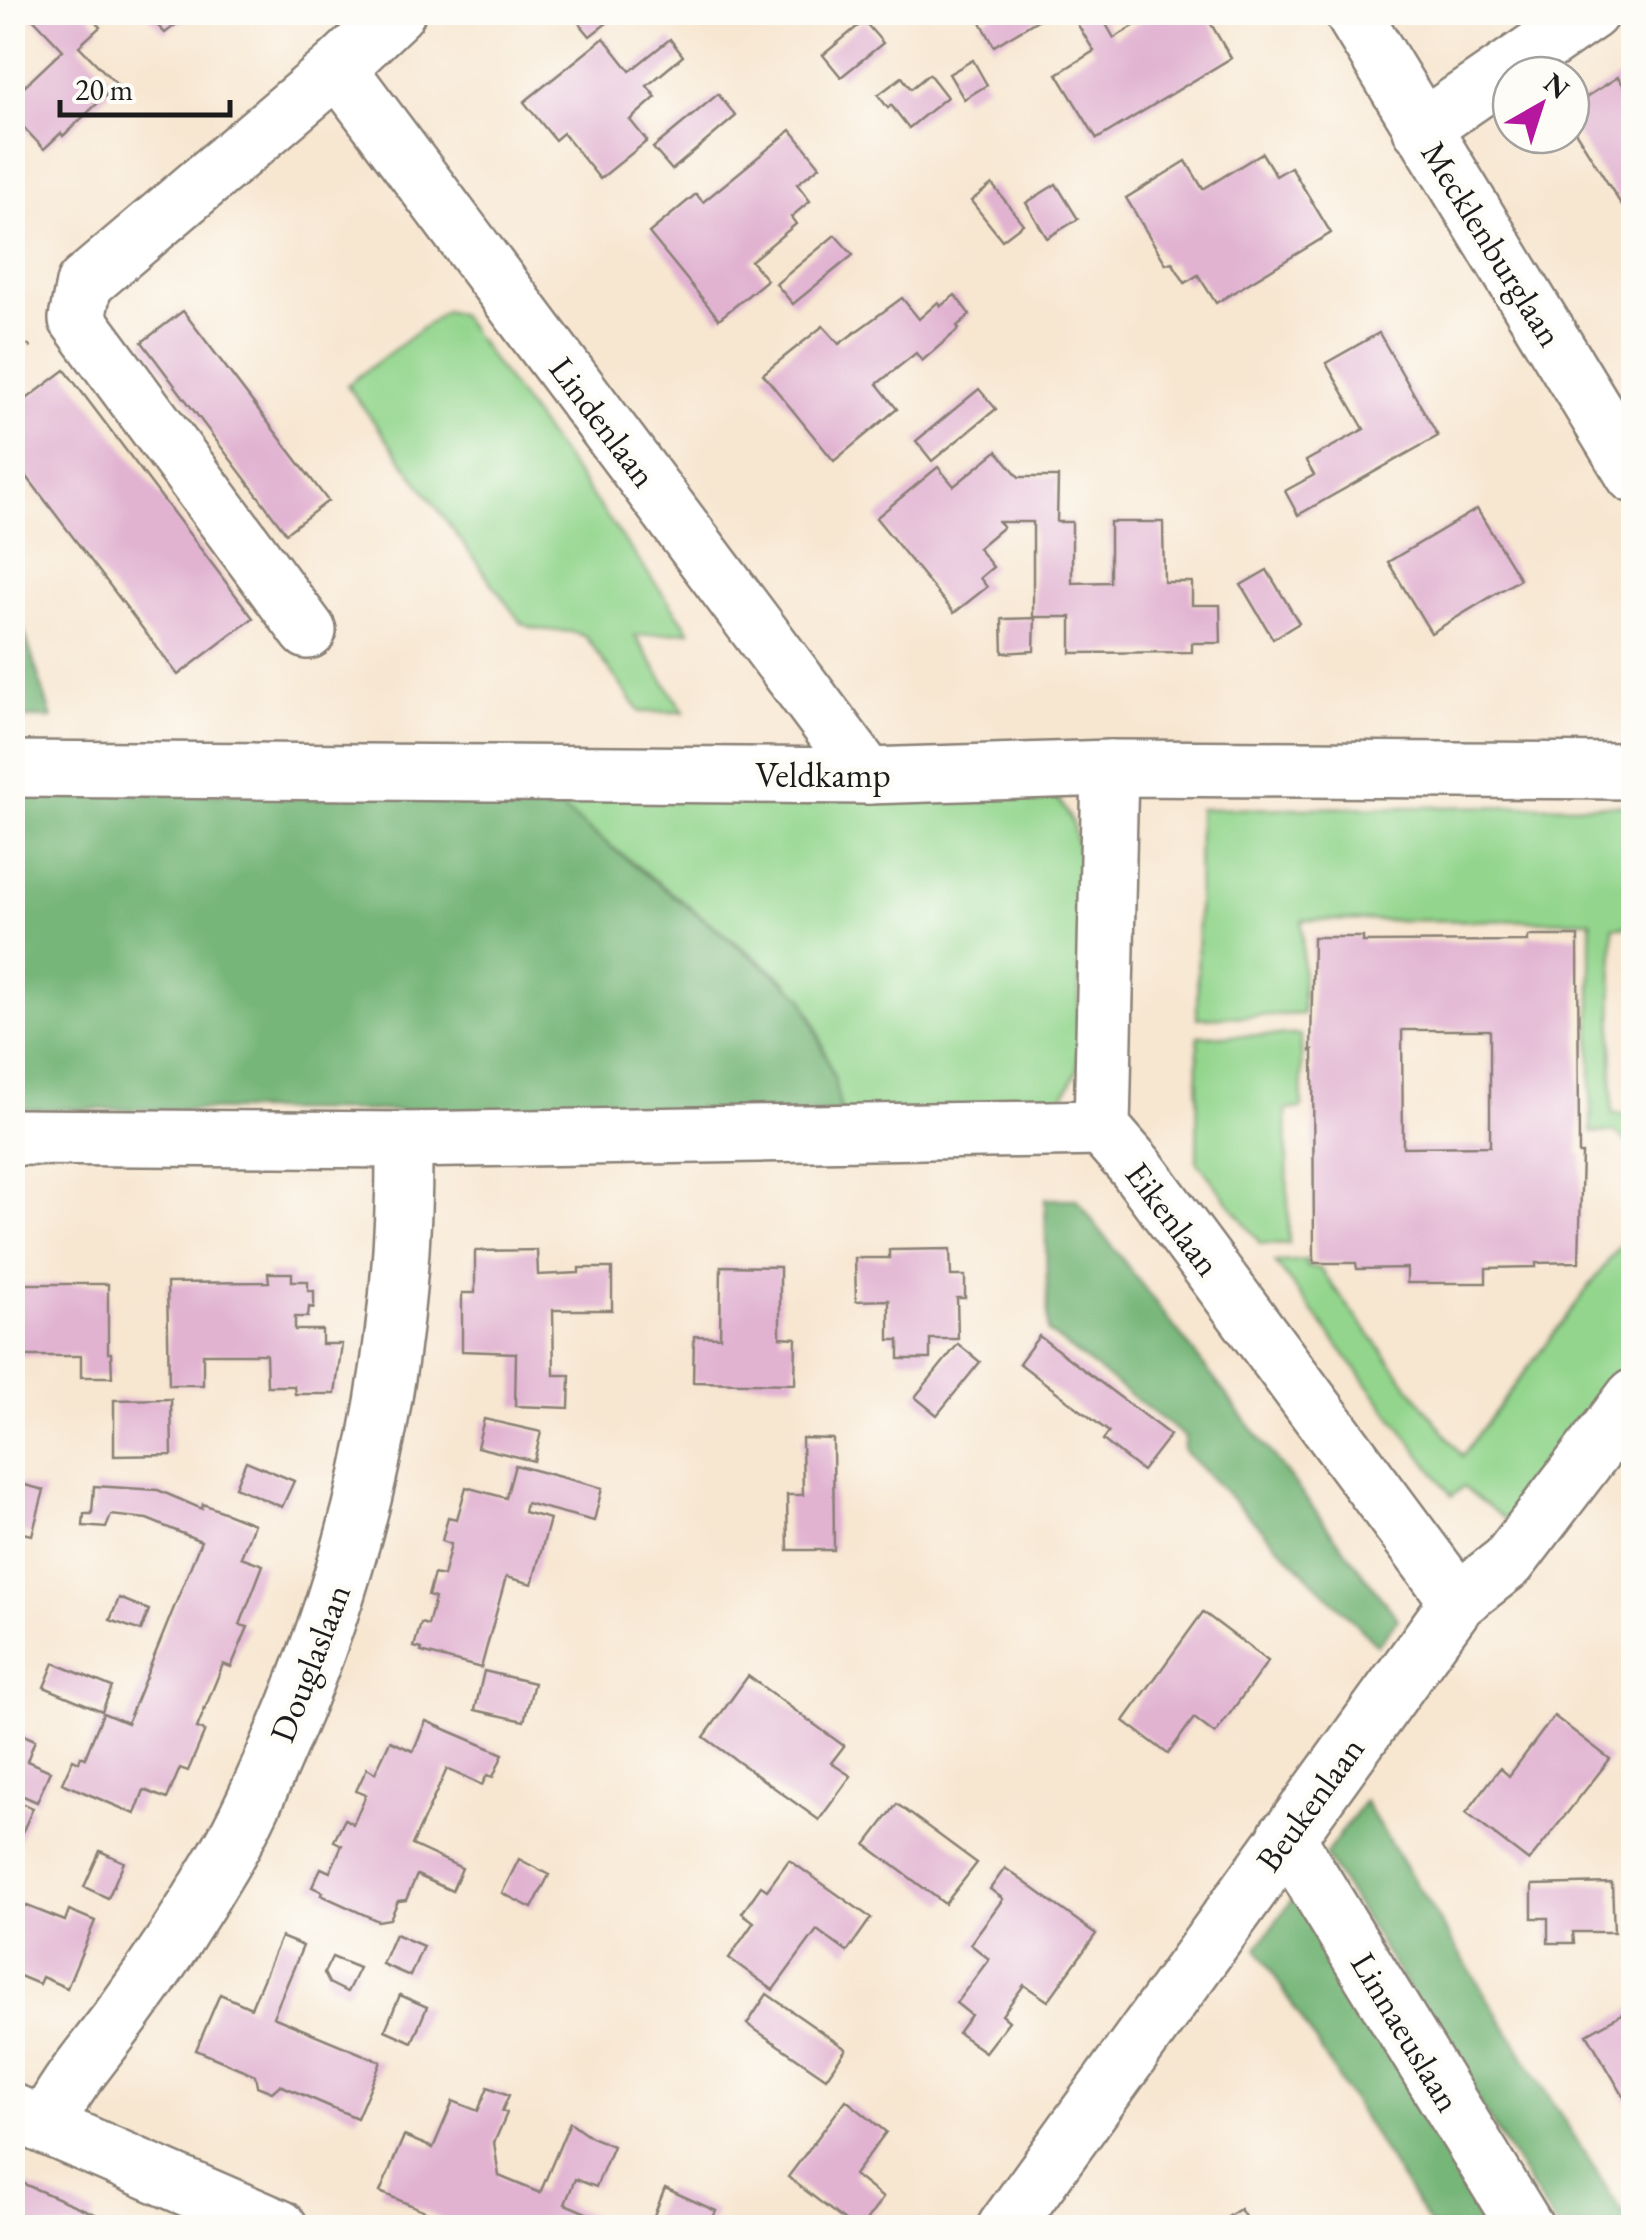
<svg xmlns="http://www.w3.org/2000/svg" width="1646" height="2240" viewBox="0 0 1646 2240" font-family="'EB Garamond',serif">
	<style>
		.green { fill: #93d58d; stroke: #587854; stroke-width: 2.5 }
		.forest { fill: #76b678; stroke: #49694a; stroke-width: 2.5 }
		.building { fill: #e1b3d1; fill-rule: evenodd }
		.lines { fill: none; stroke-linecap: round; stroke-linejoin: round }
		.minor-casing { stroke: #8a8176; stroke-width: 60 }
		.path { stroke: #8a8176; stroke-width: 6; stroke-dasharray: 2.5 8; stroke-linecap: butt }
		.minor { stroke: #fff; stroke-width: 55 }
		.labels { text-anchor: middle; stroke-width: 10; stroke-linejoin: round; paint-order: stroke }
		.street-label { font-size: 35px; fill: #1c1c1c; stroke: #fdfcf7 }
	</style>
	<rect width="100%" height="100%" fill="#fdfcf7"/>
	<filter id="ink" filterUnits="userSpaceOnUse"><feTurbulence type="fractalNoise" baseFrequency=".01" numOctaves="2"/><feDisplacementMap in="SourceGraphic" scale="20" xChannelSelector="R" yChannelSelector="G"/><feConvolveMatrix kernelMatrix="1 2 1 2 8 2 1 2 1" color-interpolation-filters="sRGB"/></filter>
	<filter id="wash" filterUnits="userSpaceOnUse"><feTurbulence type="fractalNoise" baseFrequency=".0048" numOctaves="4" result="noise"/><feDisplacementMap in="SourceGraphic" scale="40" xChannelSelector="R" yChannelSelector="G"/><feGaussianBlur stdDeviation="2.25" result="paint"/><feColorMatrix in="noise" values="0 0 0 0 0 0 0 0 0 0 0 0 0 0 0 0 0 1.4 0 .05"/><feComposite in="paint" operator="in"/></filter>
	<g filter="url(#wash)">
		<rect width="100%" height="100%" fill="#f7e6d0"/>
		<g class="green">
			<path d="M445,311L459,314L690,631L635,636L684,712H640L586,637C566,626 541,635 521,623L347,385Z"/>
			<path d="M1005,790L1058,798L1073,823L1081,874L1078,1069L1063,1097L1030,1111L841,1113L834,1078L812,1015L785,980L543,794Z"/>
			<path d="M1633,805V927H1613L1612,1114H1633V1160L1632,1147L1616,1133L1591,1132V921L1302,920L1303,1014L1197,1018L1199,809Z"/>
			<path d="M1301,1035L1302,1108L1286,1110L1289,1244L1260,1243L1197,1161L1198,1036Z"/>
			<path d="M1633,1228V1366L1514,1526L1463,1487L1452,1496L1275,1262L1307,1260V1267L1319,1268L1462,1456Z"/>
		</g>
		<g class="forest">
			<path d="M13,598L52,718H13Z"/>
			<path d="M12,793L543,794L803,997L834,1078L841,1113L13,1109Z"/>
			<path d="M1045,1199H1076L1398,1619L1377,1645L1183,1450L1185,1437L1048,1332Z"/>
			<path d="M1364,1801L1631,2227H1556L1325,1855Z"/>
			<path d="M1301,1887L1508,2227H1431L1257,1948Z"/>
		</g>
		<g id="blocks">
			<g class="building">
				<path d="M27,12H86L100,27L79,46L117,85L63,136L61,133L44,149L12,115V98L63,50Z"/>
				<path d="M144,12H192L165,33Z"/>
				<path d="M570,12H616L617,15L590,36Z"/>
				<path d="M997,12H1051L994,46L981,22Z"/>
				<path d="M1070,12H1099L1114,38L1157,12H1204L1231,58L1097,139L1057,74L1094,51Z"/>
				<path d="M864,21L883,43L841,77L823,55Z"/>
				<path d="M604,38L630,71L670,39L683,56L647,86L656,97L630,120L647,141L600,179L563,133L555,140L524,102Z"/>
				<path d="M973,60L987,85L964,99L949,74Z"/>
				<path d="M929,74L947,97L909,128L891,105L888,108L878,95L902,77L911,89Z"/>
				<path d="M1618,77L1634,101V203L1624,209L1571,125V107Z"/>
				<path d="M718,94L736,116L672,170L653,148Z"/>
				<path d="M791,130L820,166L797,184L810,201L791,217L796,224L751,261L767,280L719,319L649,233L696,194L703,202Z"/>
				<path d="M1262,153L1276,176L1291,167L1331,233L1216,303L1198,275L1185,283L1172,262L1166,264L1126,198L1186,161L1203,189Z"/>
				<path d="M992,184L1023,224L1002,240L971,201Z"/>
				<path d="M1056,184L1078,219L1047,238L1026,203Z"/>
				<path d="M835,235L853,255L793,304L776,284Z"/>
				<path d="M955,295L970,315L957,326L959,329L922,361L916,353L877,384L897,409L834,461L763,374L823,326L839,344L902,298L919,319L938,302L941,306Z"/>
				<path d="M183,311L328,501L286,533L142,342Z"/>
				<path d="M1379,333L1438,436L1298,515L1285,491L1314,475L1306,461L1364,429L1326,363Z"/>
				<path d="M65,370L253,618L178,675L12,457V410Z"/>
				<path d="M979,389L996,409L932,461L916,441Z"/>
				<path d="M997,451L1019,477H1058L1057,522H1072V583L1110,582V522H1163L1164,582H1192V605H1220L1221,643H1192V652L1071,653V617H1033V522H999L1003,527L978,548L993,567L980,578L987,587L954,613L876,518L938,467L954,486Z"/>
				<path d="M1477,509L1520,579L1431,633L1388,562Z"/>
				<path d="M1267,570L1299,623L1273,639L1241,585Z"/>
				<path d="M1035,618L1034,651L1003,653L1002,619Z"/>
				<path d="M1528,936H1578L1579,1154H1582L1579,1262L1536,1263V1267L1486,1268V1283H1407V1268L1357,1269L1356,1263H1314L1313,1050L1311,1051L1313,937H1363V942L1528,941ZM1402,1030H1490V1146L1403,1147Z"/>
				<path d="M950,1249L951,1276H965V1298H957L958,1339H930V1359H899V1340H889V1300L856,1301L855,1258H889V1250Z"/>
				<path d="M537,1250L538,1275L579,1273V1268H612V1310H553L554,1375H570L569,1408L515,1406L516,1353L462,1351V1293H475V1251Z"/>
				<path d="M721,1266L780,1267V1337L796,1338L795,1384L693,1382L694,1336L720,1337Z"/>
				<path d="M268,1273H292V1281H308V1291H314V1308L309,1307L308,1317H295V1330H322V1344H342L335,1394H295L294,1386H267L266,1354H203V1385H169L167,1283L269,1282Z"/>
				<path d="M12,1284H108V1353H111L112,1377H81V1356H12Z"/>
				<path d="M1039,1336L1170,1435L1142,1471L1103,1440L1109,1432L1019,1363Z"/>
				<path d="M958,1344L980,1362L937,1415L915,1397Z"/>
				<path d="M171,1399L172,1455L114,1456V1400Z"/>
				<path d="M484,1419L541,1432L534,1461L477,1447Z"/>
				<path d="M802,1438L833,1439L834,1550H788L787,1495H803Z"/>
				<path d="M246,1461L294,1481L282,1507L235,1487Z"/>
				<path d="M515,1465L602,1488L594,1521L526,1503L524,1512L550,1519L532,1584L506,1577L481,1668L421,1652L422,1649L414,1647L421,1623L428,1625L435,1598L428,1596L434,1574L443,1576L451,1544L442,1541L448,1517L457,1519L466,1487L506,1498Z"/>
				<path d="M17,1483L44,1490L32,1535L12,1531V1501Z"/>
				<path d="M94,1486L158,1490L202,1509L203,1504L254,1524L241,1557L263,1565L240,1625L248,1627L231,1667L223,1664L197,1728L205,1731L188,1771L180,1768L167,1799L144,1790L135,1814L62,1783L73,1759L79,1762L81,1756L85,1758L103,1713L127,1723L201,1541L147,1519L111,1515L106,1528L83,1526L84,1514H92Z"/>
				<path d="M119,1598L149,1610L141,1631L110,1620Z"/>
				<path d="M1203,1612L1268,1661L1215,1734L1194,1718L1168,1754L1124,1721Z"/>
				<path d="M54,1663L112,1687L102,1711L44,1687Z"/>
				<path d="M484,1671L534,1683L524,1721L475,1710Z"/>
				<path d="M748,1676L844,1746L831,1763L851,1776L819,1820L704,1737Z"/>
				<path d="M1554,1716L1610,1759L1529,1861L1466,1813L1500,1768L1509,1776Z"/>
				<path d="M426,1721L503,1754L493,1777L487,1775L482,1785L447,1769L412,1845L462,1868L452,1891L417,1875L406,1900L398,1901L390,1919L378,1921L321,1895L323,1892L312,1887L321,1868L330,1872L342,1845L334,1841L345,1819L353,1824L366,1795L356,1791L367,1768L375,1773L390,1741L413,1751Z"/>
				<path d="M12,1730L35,1740L27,1761L50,1771L37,1802L12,1791Z"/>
				<path d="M12,1799L33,1808L12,1856Z"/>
				<path d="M897,1804L977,1863L945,1904L866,1845Z"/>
				<path d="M100,1851L124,1862L108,1898L84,1887Z"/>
				<path d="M519,1859L549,1875L532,1908L502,1893Z"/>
				<path d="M789,1860L871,1918L847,1952L817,1930L773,1990L729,1958L754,1922L742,1913L761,1886L767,1890Z"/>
				<path d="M1005,1868L1096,1934L1048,2001L1024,1985L1002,2015L1009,2021L985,2052L958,2033L971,2015L956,2003L989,1959L970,1944L1003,1899L990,1889Z"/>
				<path d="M1612,1883L1614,1932H1573L1574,1943H1548V1918H1532V1885Z"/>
				<path d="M12,1900L65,1921L69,1910L95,1921L67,1988L42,1977L39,1984L15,1974L18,1967L12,1965Z"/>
				<path d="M395,1934L423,1946L410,1976L382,1964Z"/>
				<path d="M281,1937L303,1946L273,2017L381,2062L357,2118L280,2085L272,2092L257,2086L255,2075L196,2050L220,1994L251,2008Z"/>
				<path d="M332,1957L359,1968L347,1992L329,1983L324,1973Z"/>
				<path d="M767,1994L846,2049L826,2078L747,2024Z"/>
				<path d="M400,1995L427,2007L412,2042L385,2030Z"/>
				<path d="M1634,2007V2099L1627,2102L1587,2034Z"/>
				<path d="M488,2087L509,2095L502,2111L507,2113L494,2143L499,2176L540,2193L570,2122L591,2137L613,2146L596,2187L575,2179L565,2204L622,2228H465L380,2192L404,2136L433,2148L453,2101L478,2111Z"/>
				<path d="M846,2100L886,2132L854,2175L883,2198L861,2228H854L788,2177Z"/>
				<path d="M12,2179L95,2214L90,2228H12Z"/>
				<path d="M665,2188L716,2211L709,2228H649Z"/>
				<path d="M1240,2209L1252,2228H1211Z"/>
			</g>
		</g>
	</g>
	<g filter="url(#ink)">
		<use href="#blocks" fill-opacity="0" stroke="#8a8176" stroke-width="2.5"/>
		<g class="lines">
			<g class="minor-casing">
				<g id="minor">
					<path d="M1352,12L1634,475"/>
					<path d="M338,68L868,776"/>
					<path d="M1421,129L1591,12"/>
					<path d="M308,631L77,319L84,284L338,68L397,12"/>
					<path d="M1110,768L1102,1128L1136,1167L1458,1601"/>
					<path d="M12,769L868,776L1110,768L1634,771"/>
					<path d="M12,1137L404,1140L1102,1128"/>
					<path d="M1286,1836L1526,2228"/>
					<path d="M15,2113L280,2228"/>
					<path d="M46,2126C65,2084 96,2051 123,2014C159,1965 192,1914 223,1861C246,1822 264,1780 282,1738C365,1548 406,1347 404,1140"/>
					<path d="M1005,2228L1458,1601L1508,1562L1634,1397"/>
				</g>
			</g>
			<path class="path" d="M12,360L31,345"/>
			<use href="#minor" class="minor"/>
		</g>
	</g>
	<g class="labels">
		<g class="street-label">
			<text transform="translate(1492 244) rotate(58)" y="12">Mecklenburglaan</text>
			<text transform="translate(603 422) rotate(53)" y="12">Lindenlaan</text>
			<text x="823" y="787">Veldkamp</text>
			<text transform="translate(1173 1219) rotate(53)" y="12">Eikenlaan</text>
			<text transform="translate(310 1663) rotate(-69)" y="12">Douglaslaan</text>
			<text transform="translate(1310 1804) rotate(-54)" y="12">Beukenlaan</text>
			<text transform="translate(1406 2032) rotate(59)" y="12">Linnaeuslaan</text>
		</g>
	</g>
	<rect width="1646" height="2240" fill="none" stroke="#fdfcf7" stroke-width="50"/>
	<g transform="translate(1541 105) rotate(39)"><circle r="48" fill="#fdfcf7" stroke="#a3a29f" stroke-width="2.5"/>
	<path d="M0-8L18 38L0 25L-18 38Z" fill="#b5179e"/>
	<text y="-15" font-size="28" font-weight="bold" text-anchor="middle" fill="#1c1c1c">N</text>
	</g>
	<path d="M60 100v15h170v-15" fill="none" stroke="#1c1c1c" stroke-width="5"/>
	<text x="75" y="100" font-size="30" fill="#1c1c1c" stroke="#fdfcf7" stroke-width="8" paint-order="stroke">20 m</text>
</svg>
